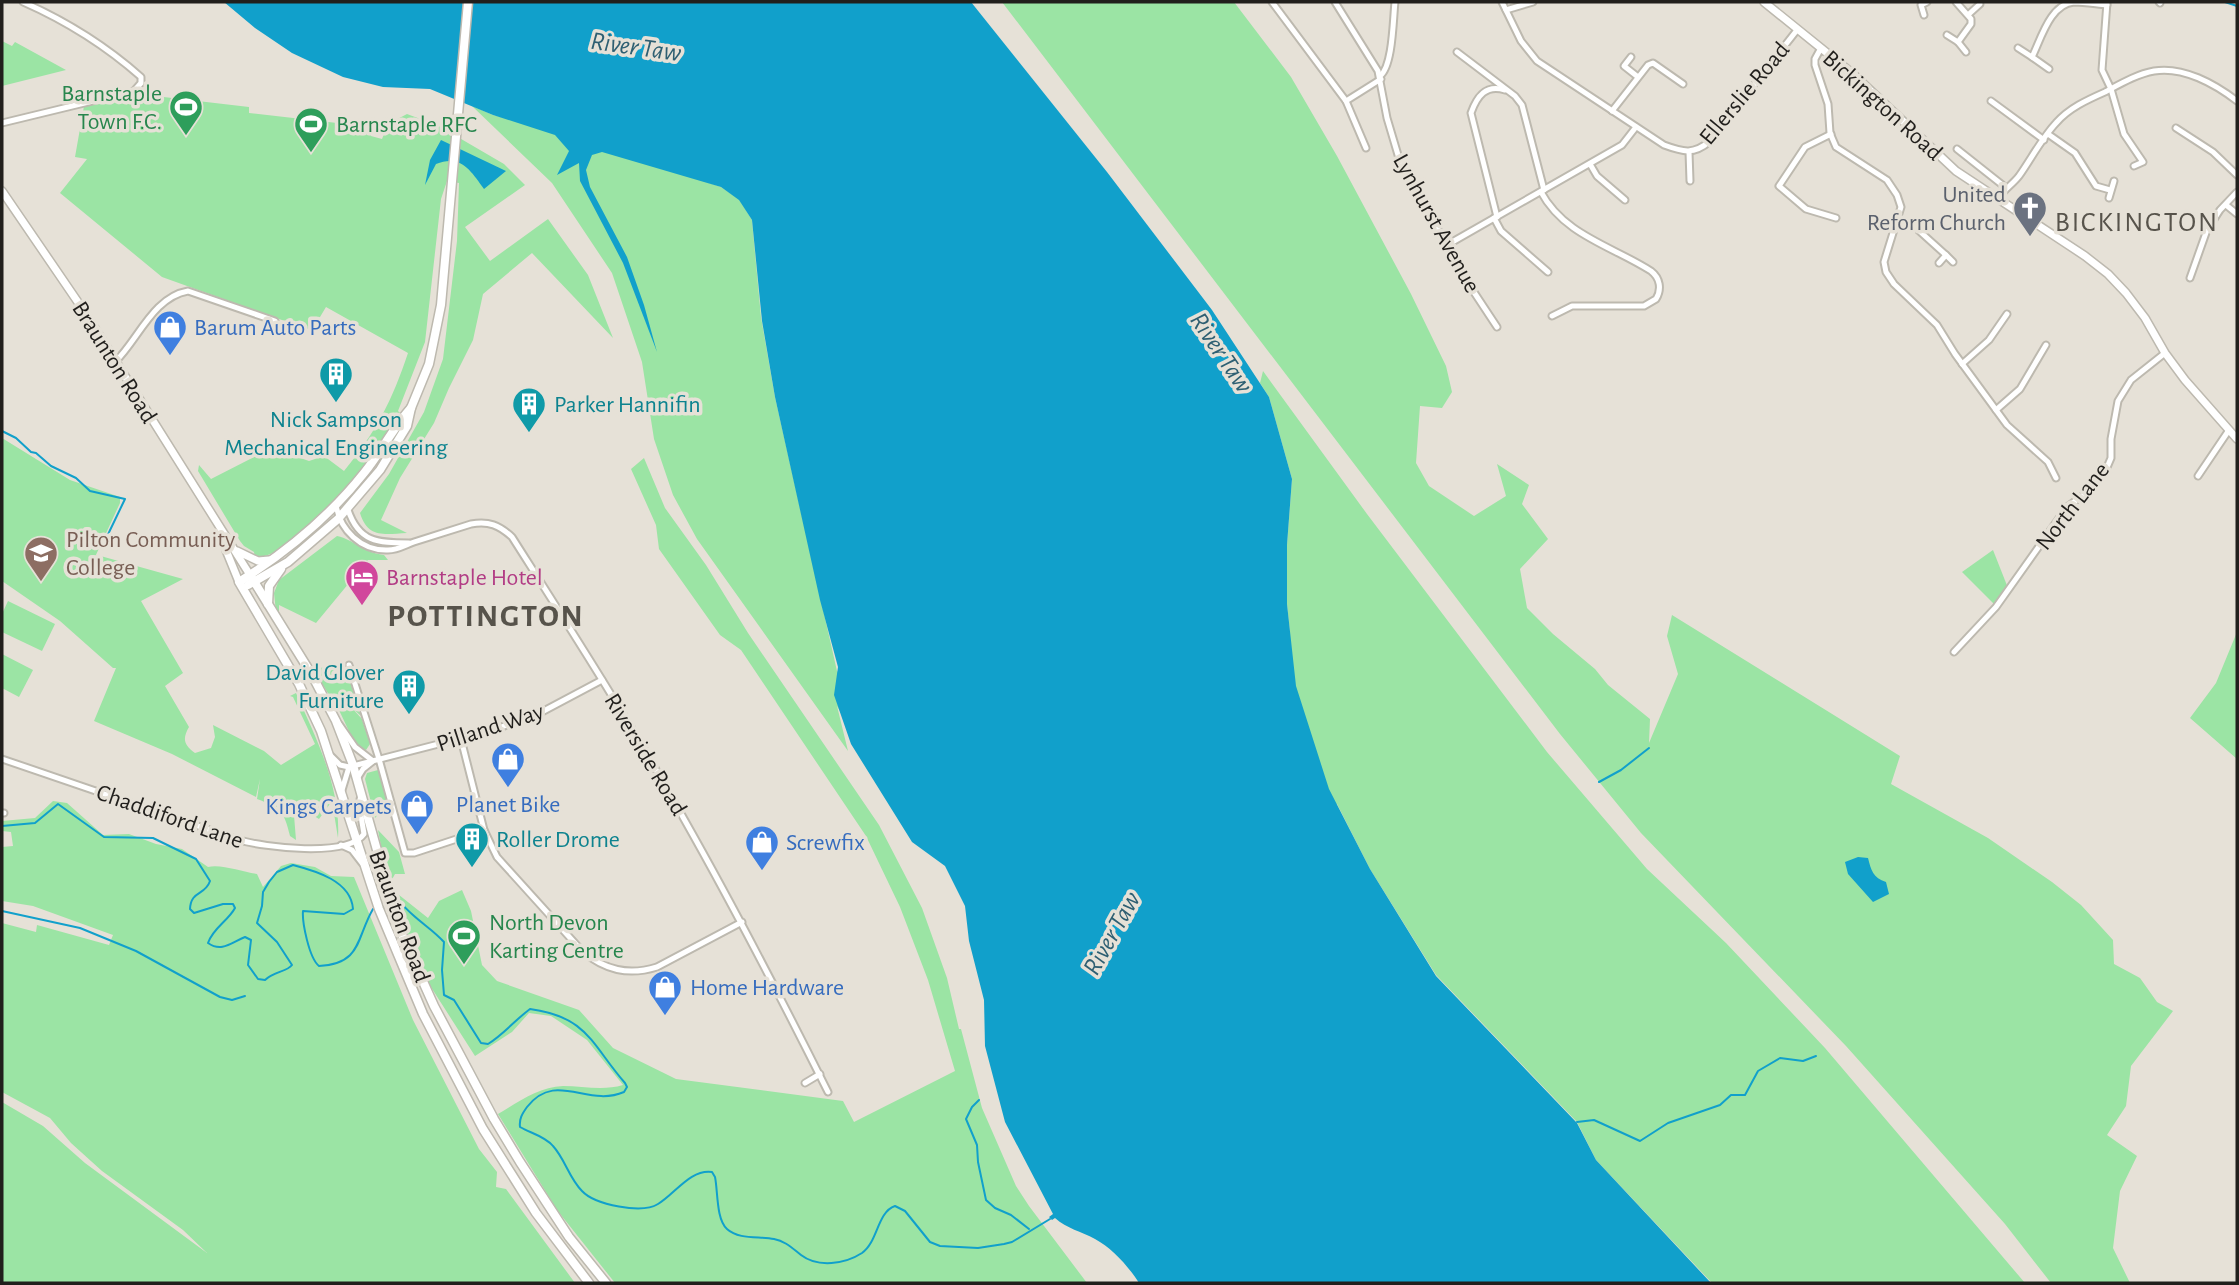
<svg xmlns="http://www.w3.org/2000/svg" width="2239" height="1285" viewBox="0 0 2239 1285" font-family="'Alegreya Sans',sans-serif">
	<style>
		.green { fill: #9be4a4 }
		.water { fill: #11a0cb }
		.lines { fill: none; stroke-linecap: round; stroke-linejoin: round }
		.stream { stroke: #11a0cb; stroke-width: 2 }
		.street-casing { stroke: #bdb9af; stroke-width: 9 }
		.secondary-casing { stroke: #bdb9af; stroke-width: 10 }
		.primary-casing { stroke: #bdb9af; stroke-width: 11 }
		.street { stroke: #fff; stroke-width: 5 }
		.secondary { stroke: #fff; stroke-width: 7 }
		.primary { stroke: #fff; stroke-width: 8 }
		.labels { text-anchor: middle; stroke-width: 7; stroke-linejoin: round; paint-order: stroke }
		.leisure-label { font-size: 24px; fill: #27864d; stroke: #e6e1d7; text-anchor: start }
		.street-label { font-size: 24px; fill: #211f1c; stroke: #e6e1d7 }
		.worship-label { font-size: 24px; fill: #5b616d; stroke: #e6e1d7; text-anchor: end }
		.shop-label { font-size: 24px; fill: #366cbe; stroke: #e6e1d7; text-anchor: start }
		.culture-label { font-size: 24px; fill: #0d838f; stroke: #e6e1d7; text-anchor: start }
		.education-label { font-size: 24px; fill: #785e54; stroke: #e6e1d7; text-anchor: start }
		.hotel-label { font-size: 24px; fill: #b23c85; stroke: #e6e1d7; text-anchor: start }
		.water-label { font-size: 26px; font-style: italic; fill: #2e5f72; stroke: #e6e1d7 }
		.quarter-label { font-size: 28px; letter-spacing: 2px; fill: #57534b; stroke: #e6e1d7 }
		.district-label { font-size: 32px; font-weight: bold; letter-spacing: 2px; fill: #57534b; stroke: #e6e1d7 }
	</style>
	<rect width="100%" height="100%" fill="#e6e1d7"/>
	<g class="green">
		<path d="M1002,2H1234L1291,77L1337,156L1411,294L1446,366L1452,392L1442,408L1420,406L1416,463L1429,486L1474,516L1506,496L1497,464L1529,485L1522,504L1548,539L1520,569L1527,608L1553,634L1595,669L1608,685L1650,719L1649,743L1678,674L1667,636L1672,615L1900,756L1891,784L1988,838L2052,882L2081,905L2113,940L2114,964L2140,978L2157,1002L2173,1011L2131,1066L2126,1106L2107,1135L2137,1156L2120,1191L2113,1248L2130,1283H2051L2005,1224L1846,1046L1641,833L1560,734Z"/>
		<path d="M2,41L12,46L15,42L66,70L2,86Z"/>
		<path d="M149,92L155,96L249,107V113L372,127L371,136L382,139L388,124L407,114L423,120L427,127L432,122L504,164L525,185L465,227L490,261L548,219L588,275L613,338L532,253L483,294L473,340L449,388L434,423L400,478L381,520L407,533C385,534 368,539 360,513L389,474L424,412L443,359L457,241L459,183L447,181L441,199L425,342L398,411L401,414C378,452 301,555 255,558L254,552L244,546L240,541L198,471L199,465L211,479L258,455L277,450L309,461L324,456L344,471C376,432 392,401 408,353L326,307L314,327L307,329L162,277L60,193L87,159L75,157L84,106L129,100L132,97Z"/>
		<path d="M472,106L493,115L557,131L721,187L739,199L752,220L761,317L775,397L837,671L948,783L989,996L970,903L946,861L856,740L837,706L848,751L697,539L673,495L654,439L642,362L612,273L552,183Z"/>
		<path d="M1263,371L1367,514L1547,752L1647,869L1726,943L1825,1048L2025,1283H1712L1596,1160L1577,1122L1436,975L1370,869L1337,804L1183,905L1290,632L1287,604V545L1292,479L1269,397L1260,383Z"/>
		<path d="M2,438L70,480L120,497V503L95,557L97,555L183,579L141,601L183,673L165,686L189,727C182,739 184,745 195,753L211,748L215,737L213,725L264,751L281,765L315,744L293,697L290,696L296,693C316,738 341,787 338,838L332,801L319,819L293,803L296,840L290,836C284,811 281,808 257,799L260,779L256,797L172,754L94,721L116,668H113L60,621L2,581Z"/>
		<path d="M644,458L665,508L706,565L748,633L879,825L922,908L947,978L959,1029H961L982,1108L1016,1186L1029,1206L1087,1283H615L557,1210L498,1114C518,1102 539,1087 563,1086C583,1086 603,1091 623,1085L587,1040L551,1016L529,1013L512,1032L475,1056L429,984L403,928L389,887L428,918L439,901L462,890L471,911L482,965L497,981L579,1010L613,1048L676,1079L843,1101L854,1122L955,1071L928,980L900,907L866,836L741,650L720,635L659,549L656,525L631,469Z"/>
		<path d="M337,536C355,540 361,552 384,555L388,560H368L316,623L279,605V615L276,612L274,593L279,580Z"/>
		<path d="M1993,550L2008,588L1994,604L1962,572Z"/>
		<path d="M8,601L55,624L42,651L2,632V614Z"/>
		<path d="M2237,632V759L2190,718L2216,683Z"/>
		<path d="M2,654L33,670L19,697L2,688Z"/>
		<path d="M344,663L361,716L351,707L362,719L370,744L366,750L359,748L354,742L339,710L313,670L318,668L322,672L320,668Z"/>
		<path d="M378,770L388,803L375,818L365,779L367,773Z"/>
		<path d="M53,801L67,803L103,835L129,834L156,844L182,849L208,867C222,864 242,872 257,874L263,887L281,866L291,863L315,867L331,876L354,877L413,1020L479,1149L497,1172L496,1187L506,1189L575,1283H2V1102L43,1126L85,1163L207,1253L183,1230L102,1171L71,1143L50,1118L2,1092V923L36,932L37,925L109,945L113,935L33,906L2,901V847L13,846L11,832L2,831V821L35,818Z"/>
		<path d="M378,830L399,852L405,874H395L390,883L388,884Z"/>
	</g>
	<g class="water">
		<path d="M224,2H971L1107,172L1212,310L1269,397L1292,479L1287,545V604L1296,686L1329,789L1370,869L1436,976L1577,1123L1596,1160L1711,1283H1139C1129,1267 1112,1248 1095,1239C1081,1231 1067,1229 1055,1218L1052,1220L1049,1217L1053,1214L1005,1122L985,1046L984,1000L969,941L965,906L945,866L912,842L851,744L834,695L838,667L820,600L775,397L762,321L752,220L739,200L721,187L602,152L592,155L586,170L590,187L627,257L644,305L657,352L623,263L580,181L579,163L557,175L569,151L555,135L493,115L430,89L383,87L343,77L292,53L255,28Z"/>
		<path d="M441,140L506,171L484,189C471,171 461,154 436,164L425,185L430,160Z"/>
		<path d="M1858,857L1868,858C1871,870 1873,878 1886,882L1889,894L1873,902L1848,874L1845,862Z"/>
	</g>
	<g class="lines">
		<g class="stream">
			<path d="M2225,2L2237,6"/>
			<path d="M2,431L16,438L31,452L36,453L51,466L76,478L90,491L125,499L101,549"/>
			<path d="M1599,782L1621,770L1649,748"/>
			<path d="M2,826L35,823L58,804L104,837L153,838L196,859L210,881C205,896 191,890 190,909L194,913L223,904H233L235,908C228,921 213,928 208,943C222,953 232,942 245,937L251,940L248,965L258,979L265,980C274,971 287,972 292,965L277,942L257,923L262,906L263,892L269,882L277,872L293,865C316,871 351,881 353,909L344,914L303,911C302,922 309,958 319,966C362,964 356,938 373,909"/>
			<path d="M395,900C403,904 406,909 413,915C424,925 434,931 444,942L442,970L444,995L454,1000L481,1043L488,1044C504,1034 515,1020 530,1009C588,1017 591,1044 625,1083L627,1087L624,1092C587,1108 556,1070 527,1107C522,1114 519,1119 520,1127C530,1133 545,1136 553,1146C565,1159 569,1178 582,1191C595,1205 642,1214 658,1204C675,1194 690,1169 712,1172L715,1177C718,1191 716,1219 727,1229C739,1240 759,1236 774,1239C785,1241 792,1248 801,1255C818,1268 845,1264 862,1253C878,1242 877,1212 895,1206L905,1211L930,1242L940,1246L978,1248L1004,1244L1012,1242L1050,1219"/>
			<path d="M2,911L80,928L136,951L220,997L232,1000L245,996"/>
			<path d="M979,1100L972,1107L966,1119L977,1145L978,1162L986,1200L995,1208L1011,1215L1029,1229"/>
			<path d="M1577,1122L1594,1120L1640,1141L1668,1123L1720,1105L1731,1095H1745L1758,1071L1780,1058L1803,1061L1816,1056"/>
		</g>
		<g class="street-casing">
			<g id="street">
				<path d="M1272,2L1346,101L1366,148"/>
				<path d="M1335,2L1378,71L1387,118L1398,155L1462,274L1497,327"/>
				<path d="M1502,2L1521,41L1537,61L1664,145C1683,152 1694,155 1710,141L1797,30"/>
				<path d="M1956,2L1971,19V24L1958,42"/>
				<path d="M2107,2L2102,70L2111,89L2124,134L2143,162L2134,166"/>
				<path d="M2159,2L2160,3"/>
				<path d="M1506,10L1533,2"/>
				<path d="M1969,14L1980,4"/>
				<path d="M1924,15L1921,5L1927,2"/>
				<path d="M1947,35L1958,42L1966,52"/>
				<path d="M1821,48L1815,59V65L1828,104L1830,133L1836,147L1887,180L1897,195L1901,207L1884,262L1886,272L1894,284L1937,325L1955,354L2007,425L2048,462L2056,478"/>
				<path d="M2018,48L2032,57C2041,39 2050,4 2074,2C2084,2 2096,4 2107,5"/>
				<path d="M1457,52L1515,96L1522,105L1544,190"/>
				<path d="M1631,57L1624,66L1638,77"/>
				<path d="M2032,57L2049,69"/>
				<path d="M1380,76C1393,66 1393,19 1395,2"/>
				<path d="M1346,101L1381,79"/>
				<path d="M1991,101L2044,140"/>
				<path d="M1612,111L1648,65L1653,63L1683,84"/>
				<path d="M2,123L134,91L141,83V77C106,46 66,21 23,2"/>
				<path d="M2176,128L2213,152L2237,175"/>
				<path d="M1831,134L1805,147L1779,186L1806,209L1836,218"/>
				<path d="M2048,134L2075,153L2096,186L2110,190"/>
				<path d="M1957,149L2005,187"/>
				<path d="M1689,152L1690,181"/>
				<path d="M1590,164L1597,176L1625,200"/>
				<path d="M1541,192C1564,235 1612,246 1651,271C1660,278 1662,289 1656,299L1644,306H1572L1552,316"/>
				<path d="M2109,198L2114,181"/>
				<path d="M1998,199C2004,189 2012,185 2019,176C2031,159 2042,138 2056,123C2069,108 2087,100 2105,92C2120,84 2137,74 2154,71C2183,66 2215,84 2237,101"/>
				<path d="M2226,205L2237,214"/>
				<path d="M1497,217L1471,113C1477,96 1486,84 1505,90"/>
				<path d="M1494,218L1501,231L1548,272"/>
				<path d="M1898,220L1916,228L1946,255"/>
				<path d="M1447,245L1622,145L1636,127"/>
				<path d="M1939,263L1946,255L1953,262"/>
				<path d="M2190,278L2207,230L2220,210L2237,192"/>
				<path d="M115,362C138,340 153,297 188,291L275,321"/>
				<path d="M1962,364L1989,340L2007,314"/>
				<path d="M1996,410L2020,389L2046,345"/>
				<path d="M2198,476L2229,430"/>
				<path d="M336,505C340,530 361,551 388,550C398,550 405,545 414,542C433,536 452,530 471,524C489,521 499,525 512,537C571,630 631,723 684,819C735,909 782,1000 828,1092"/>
				<path d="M348,510C359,542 377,543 409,543"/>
				<path d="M1954,652L1996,607L2067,507L2086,493L2105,472L2111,458V439L2118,401L2131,380L2165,353"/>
				<path d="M349,665L379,759L405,853H414L484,830"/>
				<path d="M339,724L355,747L373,761L363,769L358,777"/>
				<path d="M461,739L484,830L497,857L582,951C605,970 628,976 657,967L742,922"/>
				<path d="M331,756L340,765L349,767L493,730L538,714L602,680"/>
				<path d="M2,759L239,840C264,847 347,858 364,834L359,804L361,795"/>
				<path d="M342,790L349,767"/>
				<path d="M2,813H4"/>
				<path d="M341,845L352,850L362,863"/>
				<path d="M805,1083L820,1074"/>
			</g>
		</g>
		<g class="secondary-casing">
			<g id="secondary">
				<path d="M1764,2L1853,74L1956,171L2085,256L2108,274L2126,293L2145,318L2165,353L2185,380L2237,439"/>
				<path d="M2,191L84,311L250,575"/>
				<path d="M224,536L226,550L239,582"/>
				<path d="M237,551L258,561L269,560"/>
			</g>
		</g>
		<g class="primary-casing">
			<g id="primary">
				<path d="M411,408C393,428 381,452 364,473C330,516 285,553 239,582L299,684L321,731L379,909L423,1014L483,1129L536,1213L589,1283"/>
				<path d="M250,575L312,675L336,721L353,765L399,928L434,1006L494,1119L520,1162L569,1237L606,1283"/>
				<path d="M248,585L288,562L338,519L380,470L407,426L411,408L429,364L441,305L468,2"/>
				<path d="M268,604L269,586L281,569"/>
			</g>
		</g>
		<use href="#street" class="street"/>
		<use href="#secondary" class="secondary"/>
		<use href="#primary" class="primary"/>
	</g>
	<defs>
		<g id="stadium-pin" transform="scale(1.75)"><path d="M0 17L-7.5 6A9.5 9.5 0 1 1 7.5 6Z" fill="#2e9e5b" stroke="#e6e1d7"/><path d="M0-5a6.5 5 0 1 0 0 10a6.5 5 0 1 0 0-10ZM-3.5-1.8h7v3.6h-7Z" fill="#fff"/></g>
		<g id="church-pin" transform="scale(1.75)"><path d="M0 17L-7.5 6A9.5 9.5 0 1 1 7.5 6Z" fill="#6b7280" stroke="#e6e1d7"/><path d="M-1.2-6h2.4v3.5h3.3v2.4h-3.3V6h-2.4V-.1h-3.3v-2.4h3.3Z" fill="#fff"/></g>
		<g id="shop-pin" transform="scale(1.75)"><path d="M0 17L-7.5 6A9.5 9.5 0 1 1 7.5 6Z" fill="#3f7fe0" stroke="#e6e1d7"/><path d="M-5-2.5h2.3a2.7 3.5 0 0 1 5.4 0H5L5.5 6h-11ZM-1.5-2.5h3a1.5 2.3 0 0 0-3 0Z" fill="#fff"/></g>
		<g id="building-pin" transform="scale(1.75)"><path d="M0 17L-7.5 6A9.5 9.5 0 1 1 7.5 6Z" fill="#0f9aa8" stroke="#e6e1d7"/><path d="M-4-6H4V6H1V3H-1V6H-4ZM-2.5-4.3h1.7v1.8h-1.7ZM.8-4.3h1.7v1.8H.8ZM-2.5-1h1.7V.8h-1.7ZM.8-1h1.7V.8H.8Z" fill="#fff"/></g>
		<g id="school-pin" transform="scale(1.75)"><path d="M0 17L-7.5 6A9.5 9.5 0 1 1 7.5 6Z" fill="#8d6e63" stroke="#e6e1d7"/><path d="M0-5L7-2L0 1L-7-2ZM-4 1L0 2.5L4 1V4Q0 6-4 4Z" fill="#fff"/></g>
		<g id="hotel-pin" transform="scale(1.75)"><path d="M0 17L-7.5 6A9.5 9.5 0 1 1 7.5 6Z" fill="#d1479c" stroke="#e6e1d7"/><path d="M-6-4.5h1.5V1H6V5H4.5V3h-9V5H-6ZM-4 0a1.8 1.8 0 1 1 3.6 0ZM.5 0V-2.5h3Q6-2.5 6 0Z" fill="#fff"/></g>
	</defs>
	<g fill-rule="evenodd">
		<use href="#stadium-pin" x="186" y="107"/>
		<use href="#stadium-pin" x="311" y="124"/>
		<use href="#church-pin" x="2030" y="208"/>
		<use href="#shop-pin" x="170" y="327"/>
		<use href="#building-pin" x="336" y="374"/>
		<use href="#building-pin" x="529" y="404"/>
		<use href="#school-pin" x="41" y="553"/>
		<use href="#hotel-pin" x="362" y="577"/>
		<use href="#building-pin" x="409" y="686"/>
		<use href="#shop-pin" x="508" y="759"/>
		<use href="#shop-pin" x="417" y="806"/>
		<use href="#building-pin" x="472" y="839"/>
		<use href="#shop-pin" x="762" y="842"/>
		<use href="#stadium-pin" x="464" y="936"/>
		<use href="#shop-pin" x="665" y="987"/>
	</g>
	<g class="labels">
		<g class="leisure-label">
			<text x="162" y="101" text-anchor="end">Barnstaple<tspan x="162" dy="28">Town F.C.</tspan></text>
			<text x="336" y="132">Barnstaple RFC</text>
			<text x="489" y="930">North Devon<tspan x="489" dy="28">Karting Centre</tspan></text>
		</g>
		<g class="street-label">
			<text transform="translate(1744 93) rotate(-50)" y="8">Ellerslie Road</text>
			<text transform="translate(1883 105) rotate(42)" y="8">Bickington Road</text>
			<text transform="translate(1437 223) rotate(61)" y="8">Lynhurst Avenue</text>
			<text transform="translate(115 362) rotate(58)" y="8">Braunton Road</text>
			<text transform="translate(2072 506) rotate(-52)" y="8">North Lane</text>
			<text transform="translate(490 727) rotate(-18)" y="8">Pilland Way</text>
			<text transform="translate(646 754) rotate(59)" y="8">Riverside Road</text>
			<text transform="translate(170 816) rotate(19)" y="8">Chaddiford Lane</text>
			<text transform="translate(400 916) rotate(70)" y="8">Braunton Road</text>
		</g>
		<g class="worship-label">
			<text x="2006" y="202">United<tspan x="2006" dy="28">Reform Church</tspan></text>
		</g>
		<g class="shop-label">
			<text x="194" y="335">Barum Auto Parts</text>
			<text x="508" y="812" text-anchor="middle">Planet Bike</text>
			<text x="392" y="814" text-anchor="end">Kings Carpets</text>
			<text x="786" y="850">Screwfix</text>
			<text x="690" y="995">Home Hardware</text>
		</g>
		<g class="culture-label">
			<text x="554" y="412">Parker Hannifin</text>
			<text x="336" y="427" text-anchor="middle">Nick Sampson<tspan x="336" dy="28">Mechanical Engineering</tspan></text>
			<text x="384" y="680" text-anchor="end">David Glover<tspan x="384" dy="28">Furniture</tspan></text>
			<text x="496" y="847">Roller Drome</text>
		</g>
		<g class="education-label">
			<text x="66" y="547">Pilton Community<tspan x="66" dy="28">College</tspan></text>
		</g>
		<g class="hotel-label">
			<text x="386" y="585">Barnstaple Hotel</text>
		</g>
		<g class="water-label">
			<text transform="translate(636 46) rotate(8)" y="9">River Taw</text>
			<text transform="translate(1222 352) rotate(56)" y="9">River Taw</text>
			<text transform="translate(1111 933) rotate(-61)" y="9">River Taw</text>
		</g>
		<g class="quarter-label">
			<text x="2137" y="231">BICKINGTON</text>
		</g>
		<g class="district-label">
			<text x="486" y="626">POTTINGTON</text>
		</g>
	</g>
	<rect width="2239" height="1285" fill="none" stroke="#211f1c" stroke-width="7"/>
</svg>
